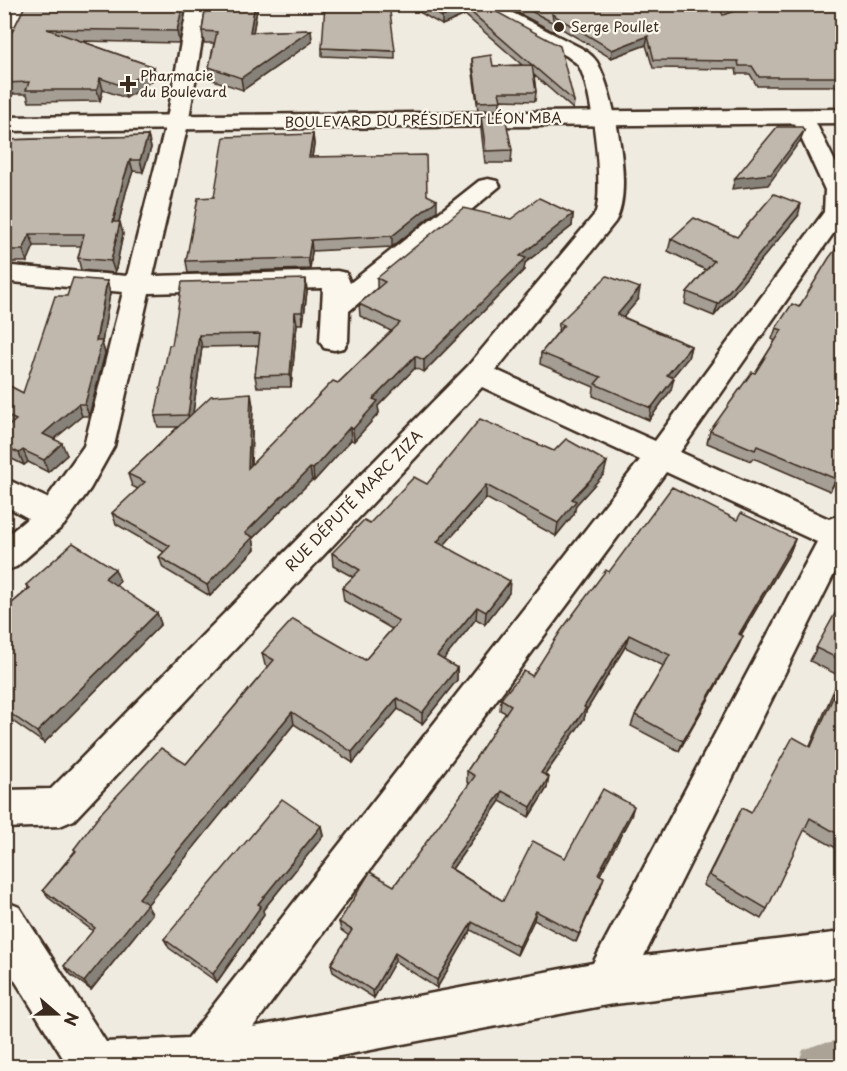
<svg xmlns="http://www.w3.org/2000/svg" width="847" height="1071" viewBox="0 0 847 1071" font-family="'Playpen Sans',sans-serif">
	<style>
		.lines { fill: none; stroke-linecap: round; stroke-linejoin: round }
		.canal { fill: #aca397; fill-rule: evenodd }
		.minor-casing { stroke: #3b2a1e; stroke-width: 5 }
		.tertiary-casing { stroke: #3b2a1e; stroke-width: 5 }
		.minor { fill: #fbf7ec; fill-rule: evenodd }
		.tertiary { fill: #fbf7ec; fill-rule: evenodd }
		.wall { fill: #a59e95; stroke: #3b2a1e; stroke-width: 1.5 }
		.shaded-wall { fill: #868179; stroke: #3b2a1e; stroke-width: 1.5 }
		.building { fill: #c0b8ad; stroke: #3b2a1e; stroke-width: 1.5 }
		.poi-dot { fill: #3b2a1e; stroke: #fbf7ec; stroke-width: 2 }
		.labels { text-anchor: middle; stroke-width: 4.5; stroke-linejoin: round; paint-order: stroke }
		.far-poi-label { font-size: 14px; fill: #3b2a1e; stroke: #fbf7ec; text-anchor: start }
		.far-street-label { font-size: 14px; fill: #3b2a1e; stroke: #fbf7ec }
		.street-label { font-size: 15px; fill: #3b2a1e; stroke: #fbf7ec }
	</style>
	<rect width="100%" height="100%" fill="#f0ebe0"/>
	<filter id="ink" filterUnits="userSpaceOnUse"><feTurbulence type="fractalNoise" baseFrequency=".0167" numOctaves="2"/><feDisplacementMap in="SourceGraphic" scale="12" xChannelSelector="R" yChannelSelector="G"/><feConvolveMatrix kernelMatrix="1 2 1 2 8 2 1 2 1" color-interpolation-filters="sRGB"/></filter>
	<g filter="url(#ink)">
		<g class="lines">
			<path class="canal" d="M842,1040V1066H797L803,1050L819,1044Z"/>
			<g class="minor-casing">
				<g id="minor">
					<path d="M15,4H35L14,45L11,49L4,51V24Z"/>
					<path d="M188,4H208L188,124L153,276L337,271L346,273L350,283L479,181L488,179L497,181L500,186L349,311L348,341L344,348L334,350L324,348L320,341L323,288L149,293L114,446L90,489L64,525L16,567L4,571V538L28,518L4,505V478L47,498L84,446L123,292L12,282L4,280V268L12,266L127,276L166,124Z"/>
					<path d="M470,4H495L581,48C589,53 596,58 600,68C615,100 634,192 615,222L496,370L655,441L824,212L825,190L791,116L794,111H810L842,176V221L680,452L829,519L842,514V558L644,956L842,932V976L607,1005L287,1066H68L4,963V901L19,907L106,1042L188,1038L640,460L482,387L74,820L60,826L4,828V790L51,789L468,366L595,214C605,193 592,83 578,65C575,61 570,59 567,56ZM666,472L817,542L593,963L253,1027Z"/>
				</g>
			</g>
			<g class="tertiary-casing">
				<path id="tertiary" d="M842,109V123L4,131V117Z"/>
			</g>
			<use href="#minor" class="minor"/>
			<use href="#tertiary" class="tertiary"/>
		</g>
		<g class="wall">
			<path d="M26,4H187L179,43L81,41L154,67L156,78L126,98L103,90L100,101L29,102L27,94H6L4,90V77L6,74H4V41L8,40Z"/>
			<path d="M206,4H258L253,32L311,30L312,42L243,90L210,79L209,67L214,43H204L202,31Z"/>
			<path d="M405,4H482L574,101L573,109L534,75L536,92L535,101L500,100V110H478L472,66V58L493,66L522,65L465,15L442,25Z"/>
			<path d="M501,4H718L723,15L843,12V86H757L750,74H737L736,69L653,68L646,45L611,58L554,24V32Z"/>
			<path d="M322,48L395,51V59L322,56Z"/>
			<path d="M481,116L512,150L511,163H485L481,129Z"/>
			<path d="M313,134L314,145L312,157L427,195L437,211L392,247L312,251L310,269L188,273L186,261L214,197Z"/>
			<path d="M148,136L151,148L143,172L133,171L126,192L119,222L123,234L115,273L81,270L78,258L81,246H34L27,262H4V140Z"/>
			<path d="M573,214L572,226L525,263L524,270L424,372L415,368L378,406L379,413L354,441L351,440L314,481L312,480L253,538L255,549L210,596L163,568L159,557L164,552L116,524L112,513L138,489L132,486L128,474L178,427H158L155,416L172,345L307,291L303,324H297L291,387H257L255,376L259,346L202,347L193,413L253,406L251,465L338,383L391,331L360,316L359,304L377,288V278L511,219Z"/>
			<path d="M798,216L714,316L685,304L687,292L706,270L668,251L671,239L737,237Z"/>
			<path d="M843,240V468L830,491L753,458L751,461L707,443L710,431L755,373L775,341L772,339L776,328L799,307Z"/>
			<path d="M107,281L110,293L102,343L105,353L89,416H82L54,439L67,455L48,472L28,462L24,465L4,455V430L10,426L4,423V383L23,393L67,296Z"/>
			<path d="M638,300L623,317L691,346L688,358L672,377L671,390L649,420L593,396L594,387L540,364L541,353L558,332L559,323Z"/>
			<path d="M604,474L576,505L574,514L556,536L486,498L444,545L509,593L485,624L476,619L443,660L457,668V680L422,724L398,709L353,763L294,724L147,905L152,914L91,990L71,975L64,966L93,931L50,899L43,890L75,851L74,849L186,764L268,667L265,665L262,653L365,660L392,629L344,601L342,588L353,577L333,566L332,553L370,523L427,484Z"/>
			<path d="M737,520L795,539L790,552L741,635L743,636L738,647L679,751L631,726L635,715L664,666L625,647L586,711L584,719L545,775L547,788L529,817L500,801L452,869L503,901L565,858L631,816L600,875L601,886L576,942L534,920L517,955L471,930L437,988L395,961L374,998L333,972L331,964L349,936L341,930L339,922L394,886L470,784L467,782V771L506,713L500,710L501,699L532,676L609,572Z"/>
			<path d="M120,581L115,585L157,613L161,624L44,743L4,715V610L28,589L26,585Z"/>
			<path d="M843,599V852L804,830L767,909L761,919L703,885L742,808L751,813L810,746L840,676L810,661Z"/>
			<path d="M321,826L323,836L263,910L264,915L217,982L169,948L164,939Z"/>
		</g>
		<g class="shaded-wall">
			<path d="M4,4H12L4,18Z"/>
			<path d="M183,4H187L179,43L177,31Z"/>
			<path d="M255,4H258L251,44L250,32Z"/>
			<path d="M465,7V15L442,25V17Z"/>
			<path d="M311,30L312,42L243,90L241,78Z"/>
			<path d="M648,36L646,45L611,58L612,50Z"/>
			<path d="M154,67L156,78L126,98L123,86Z"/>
			<path d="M100,78L103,90L100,101L97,90Z"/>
			<path d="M804,131L800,141L768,185L732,189L735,178Z"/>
			<path d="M313,134L314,145L310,168L309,157Z"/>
			<path d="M148,136L151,148L143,172L140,160Z"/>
			<path d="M130,160L133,171L126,192L116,234L113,222L123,181Z"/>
			<path d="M437,200V211L392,247V236Z"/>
			<path d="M801,204L798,216L714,316L718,304Z"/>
			<path d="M573,214L572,226L525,263L524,270L424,372V360L520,256Z"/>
			<path d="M120,222L123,234L115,273L111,261Z"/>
			<path d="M30,234L34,246L27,262L23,250Z"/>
			<path d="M311,240L312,251L310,269L308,258Z"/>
			<path d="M306,279L307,291L303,324L302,312Z"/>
			<path d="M107,281L110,293L102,343L105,353L89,416L85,404Z"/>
			<path d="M640,288L638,300L615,327L617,315Z"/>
			<path d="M295,312L297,324L291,387L290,375Z"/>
			<path d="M199,335L202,347L191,427L188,415Z"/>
			<path d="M691,346L688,358L664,387L667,375Z"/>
			<path d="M415,356V368L378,406L379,413L354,441L353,429L373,399Z"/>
			<path d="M674,378L671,390L649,420L651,408Z"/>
			<path d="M251,393L253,406L250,480L248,468Z"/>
			<path d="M78,404L82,416L47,445L43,434Z"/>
			<path d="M350,427L351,440L314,481L313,469Z"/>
			<path d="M62,443L67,455L48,472L44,460Z"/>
			<path d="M23,450L28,462L24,465L19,453Z"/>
			<path d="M607,462L604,474L576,505L574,514L556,536L558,523L572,499Z"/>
			<path d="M843,466V468L830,491L836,479Z"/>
			<path d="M310,468L312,480L253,538L255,549L210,596L207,585L245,533Z"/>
			<path d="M486,485V498L436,554L437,542Z"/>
			<path d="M795,539L790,552L734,646L739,634Z"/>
			<path d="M115,569L120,581L110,590L105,578Z"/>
			<path d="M510,581L509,593L485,624L486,612Z"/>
			<path d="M477,607L476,619L437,668V656Z"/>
			<path d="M157,613L161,624L44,743L37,732Z"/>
			<path d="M629,635L625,647L586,711L584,719L539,783L541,773L584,707Z"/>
			<path d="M743,636L738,647L679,751L683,741Z"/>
			<path d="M457,668V680L422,724V713Z"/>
			<path d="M397,698L398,709L353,763L352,752Z"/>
			<path d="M292,712L294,724L147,905L152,914L91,990L84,982L139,898Z"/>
			<path d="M549,777L547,788L529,817L531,807Z"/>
			<path d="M502,791L500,801L447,876L448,867Z"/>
			<path d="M634,806L631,816L595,884L598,874Z"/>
			<path d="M321,826L323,836L263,910L264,915L217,982L213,974L258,904Z"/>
			<path d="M604,877L601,886L576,942L579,934Z"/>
			<path d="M536,911L534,920L517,955L519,947Z"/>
			<path d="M472,922L471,930L437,988V980Z"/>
			<path d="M395,953V961L374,998L373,991Z"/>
		</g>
		<g class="building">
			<path d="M26,4H183L177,31L47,29L154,67L123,86L100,78L97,90H26L29,82L4,83V77L11,62H4V41L8,40Z"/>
			<path d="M206,4H255L250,32L311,30L241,78L209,67L217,32L202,31Z"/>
			<path d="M325,4H389L395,51L322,48Z"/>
			<path d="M420,4H482L560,46L574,101L532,65L536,92H499L501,101L478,102L472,58L491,55L493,66L532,65L465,7L442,17Z"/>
			<path d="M517,4H718L723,15L753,4H821L843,12V77H759L752,66H739L738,61L654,60L648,36L612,50L552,14L554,23Z"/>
			<path d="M481,116H505L512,150L486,151Z"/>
			<path d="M777,127H802L804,131L771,174L735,178Z"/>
			<path d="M313,134L309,157L426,155L427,195L437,200L392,236L311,240L308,258L186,261L198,198L214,197L224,137Z"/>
			<path d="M148,136L140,160H130L123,181L113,222H120L111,261L78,258L84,234H30L23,250H4V140Z"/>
			<path d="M774,194L801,204L718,304L687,292L714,261L671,239L694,218L737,237Z"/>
			<path d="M539,198L573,214L520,256L526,258L424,360L415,356L373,399L378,401L353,429L350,427L313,469L310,468L245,533L253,537L207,585L159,557L170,546L112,513L145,482L128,474L211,396L251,393L248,468L333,381L338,383L400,323L359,304L385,282L377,278L463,208L511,219Z"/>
			<path d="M843,240V466L836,479L757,446L755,450L710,431L752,372L755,373L782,330L776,328L792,304L799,307L829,258Z"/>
			<path d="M607,276L640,288L617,315L691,346L667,375L674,378L651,408L595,384L601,377L541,353L564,325L559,323Z"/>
			<path d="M73,278L107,281L96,341H102L85,404H78L43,434L62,443L44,460L23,450L19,453L4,446V430L16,420L4,414V383L23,393L55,296H67Z"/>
			<path d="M306,279L302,312H295L290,375L255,376L260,334L199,335L188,415L155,416L169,345H172L182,282Z"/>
			<path d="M480,419L554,451L566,439L607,462L572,499L576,501L558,523L486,485L437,542L510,581L486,612L477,607L437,656L457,668L422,713L397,698L352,752L292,712L139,898L147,904L84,982L64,966L95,928L43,890L76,851L74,849L102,812L161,748L186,764L274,660L262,653L293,619L365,660L399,621L342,588L360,570L332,553L364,520L370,523L414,477L427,484Z"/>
			<path d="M672,487L737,520L741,513L795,539L739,634L743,636L683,741L635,715L670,655L629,635L584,707L586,708L541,773L549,777L531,807L502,791L448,867L503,901L533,841L565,858L603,789L634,806L598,874L604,877L579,934L536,911L519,947L472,922L437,980L395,953L373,991L331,964L352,930L339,922L370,872L394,886L475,776L467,771L511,705L501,699L524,671L532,676L560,632L606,570L609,572Z"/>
			<path d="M73,543L115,569L105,578L157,613L37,732L4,709V610L30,588L26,585Z"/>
			<path d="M843,599V661L816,648Z"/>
			<path d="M843,675V837L810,818L767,909L709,875L742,808L751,813L793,737L811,747Z"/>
			<path d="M282,799L321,826L258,904L261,906L213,974L164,939Z"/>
		</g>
	</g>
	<g class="poi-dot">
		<circle cx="559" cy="27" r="6"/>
		<path d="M125 75h6v6h6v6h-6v6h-6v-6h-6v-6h6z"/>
	</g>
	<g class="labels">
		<g class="far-poi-label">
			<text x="571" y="32">Serge Poullet</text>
			<text x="140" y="81">Pharmacie<tspan x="140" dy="16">du Boulevard</tspan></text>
		</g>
		<g class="far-street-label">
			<text transform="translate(423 120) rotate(-1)" y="5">BOULEVARD DU PRÉSIDENT LÉON MBA</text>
		</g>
		<g class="street-label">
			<text transform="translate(354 501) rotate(-46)" y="5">RUE DÉPUTÉ MARC ZIZA</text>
		</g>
	</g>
	<rect width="847" height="1071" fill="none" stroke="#fbf7ec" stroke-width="24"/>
	<rect x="12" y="12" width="823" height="1047" fill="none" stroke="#3b2a1e" stroke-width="2" filter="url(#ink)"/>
	<g transform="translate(57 1014) rotate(110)" stroke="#fbf7ec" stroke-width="4.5" paint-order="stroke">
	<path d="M0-4.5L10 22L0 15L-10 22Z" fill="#3b2a1e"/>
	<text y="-9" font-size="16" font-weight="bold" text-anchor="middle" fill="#3b2a1e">N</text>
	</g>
</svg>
